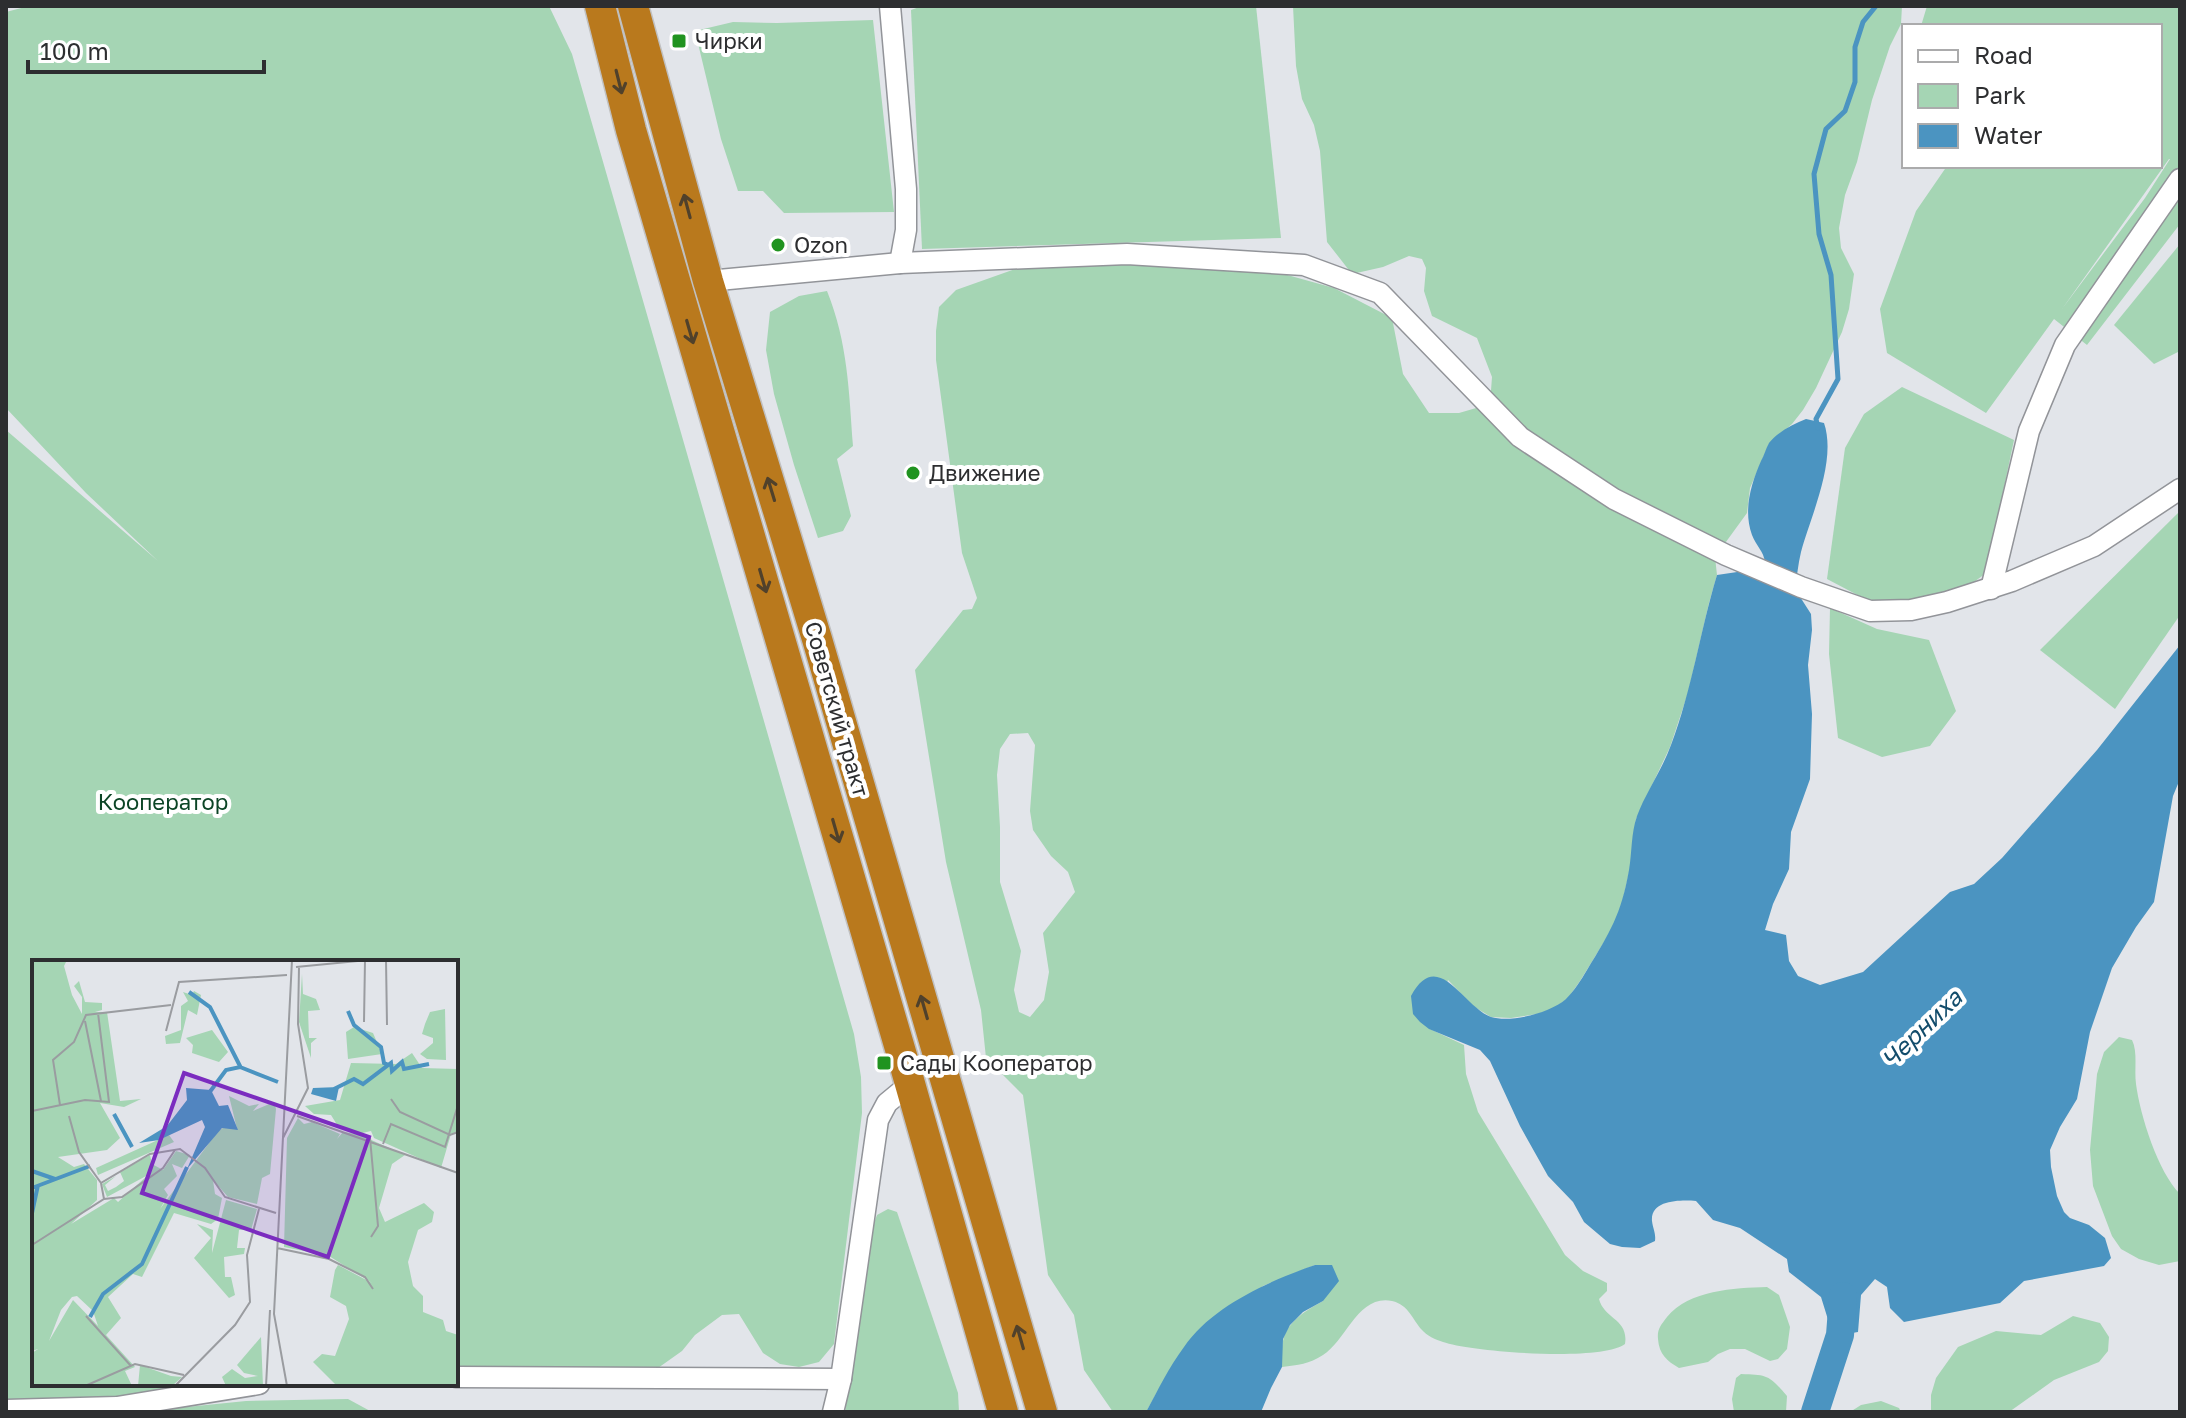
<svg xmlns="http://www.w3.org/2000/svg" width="2186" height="1418" viewBox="0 0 2186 1418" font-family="'Golos Text',sans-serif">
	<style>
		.green { fill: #a5d5b4; fill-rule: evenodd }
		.water { fill: #4b94c1 }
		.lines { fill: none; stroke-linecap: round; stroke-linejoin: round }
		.stream { stroke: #4b94c1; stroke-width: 5 }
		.river { stroke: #4b94c1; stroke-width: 28 }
		.minor-casing { stroke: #929499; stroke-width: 23 }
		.highway-casing { stroke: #c0c0c1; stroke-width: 33 }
		.minor { stroke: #fff; stroke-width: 20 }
		.highway { stroke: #b9791d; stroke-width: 30 }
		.oneway { stroke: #50412b }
		.poi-dot { fill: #209320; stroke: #fff; stroke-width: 3 }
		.labels { text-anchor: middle; stroke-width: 8; stroke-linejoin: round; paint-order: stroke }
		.poi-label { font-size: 22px; fill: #2d2e30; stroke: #fff; text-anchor: start }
		.street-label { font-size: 22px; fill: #2d2e30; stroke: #fff }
		.park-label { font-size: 22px; fill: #0c4526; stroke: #fff }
		.water-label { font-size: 24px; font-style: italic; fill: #124c6b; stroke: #fff }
		.inset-river { fill: none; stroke: #4b94c1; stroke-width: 4 }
		.inset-road { fill: none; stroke: #9a9ca0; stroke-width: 2 }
		.view { fill: #7b2cbf; fill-opacity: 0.15; stroke: #7b2cbf; stroke-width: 4 }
		.inset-edge { fill: none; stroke: #2d2e30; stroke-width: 4 }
	</style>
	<rect width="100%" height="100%" fill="#e2e5ea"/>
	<g class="green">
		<path d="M29,6H549L572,54L854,1034L861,1077L862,1113L834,1344L819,1362L799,1367L780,1364L763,1353L739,1314L722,1315L695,1335L682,1351L658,1368L627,1379L456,1372V962H34V1384H221L138,1400L6,1401V430L158,561L86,493L6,408V12Z"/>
		<path d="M922,6H1256L1281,238L922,249L911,10Z"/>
		<path d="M1293,6H1902L1901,24L1890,46L1872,100L1857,162L1845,195L1839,228L1841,248L1854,274L1849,309L1842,332L1816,388L1803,410L1792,424L1769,444L1750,488L1747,513L1715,557L1717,575L1709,603L1688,693L1670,747L1636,819L1630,868L1621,908L1612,929L1580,981L1568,998L1553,1009L1537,1014L1511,1018L1491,1017L1473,1006L1448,980L1430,1029L1464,1045L1466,1074L1478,1112L1565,1255L1583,1271L1607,1283V1291L1599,1299C1604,1319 1629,1319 1625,1344C1602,1362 1472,1352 1443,1342C1436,1340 1426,1335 1422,1330C1412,1319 1409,1305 1392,1301C1358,1294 1346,1341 1323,1355C1309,1364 1298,1365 1282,1367C1282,1358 1281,1349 1283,1341C1287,1321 1307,1310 1323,1301L1315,1265L1263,1286L1161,1385L1146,1412H1113L1084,1370L1074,1315L1048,1275L1023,1095L986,1058L981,1010L946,862L915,670L963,610L972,609L977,598L962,553L936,360V331L939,307L956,290L1024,266L1153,262L1273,271L1334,288L1392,318L1403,374L1429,413H1459L1490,404L1492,377L1477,338L1432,316L1424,291L1426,268L1422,259L1409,256L1383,267L1352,274L1327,242L1320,151L1314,125L1302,99L1296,66ZM1028,733L1035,745L1030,811L1033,830L1051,856L1068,872L1075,892L1043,933L1049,972L1044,1000L1030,1017L1019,1012L1014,990L1021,951L1000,882V827L997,775L1000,749L1010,734Z"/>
		<path d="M1927,6H2180V224L2087,345L2054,319L1986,413L1887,353L1880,309L1916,211L1947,166H2160V26H1921ZM2170,159L2145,198L2062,309L2169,159Z"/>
		<path d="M873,20L894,212L784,213L763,191H738L721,139L695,31L733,22L777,23Z"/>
		<path d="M2180,244V351L2154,364L2114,325Z"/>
		<path d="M827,291C848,343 849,392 853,446L837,459L851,516L843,531L818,538L794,465L774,394L766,350L770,312L799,296Z"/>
		<path d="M1902,387L2014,440L1986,573L1953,598L1912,607L1867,600L1827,579L1845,448L1864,414Z"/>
		<path d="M2180,511V615L2115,709L2040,650Z"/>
		<path d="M1830,608L1877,629L1929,640L1956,711L1930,746L1882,757L1838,738L1829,654Z"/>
		<path d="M2119,1037L2132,1040C2138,1052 2134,1070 2136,1084C2140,1115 2158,1172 2180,1194V1261L2159,1265L2139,1259L2121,1249L2112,1236L2093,1186L2090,1150L2097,1074L2104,1052Z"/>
		<path d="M888,1209L897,1212L958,1393L959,1412H845L874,1223L877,1215Z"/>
		<path d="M1767,1287L1779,1295L1790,1327L1787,1349L1778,1359L1770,1361L1745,1349H1730L1718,1354L1708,1362L1679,1368C1667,1361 1659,1354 1658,1339C1657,1329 1661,1325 1667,1317C1689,1290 1734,1288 1767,1287Z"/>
		<path d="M2073,1316L2100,1323L2109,1337L2108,1351L2099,1362L2054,1380L2009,1412H1931V1395L1936,1378L1958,1347L1996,1331L2041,1335Z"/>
		<path d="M1741,1374C1768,1375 1769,1375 1787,1396L1786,1412H1734L1732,1399L1736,1378Z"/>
		<path d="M348,1399L372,1412H137L246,1401Z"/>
		<path d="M1881,1401L1899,1408L1901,1412H1850L1861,1405Z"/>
	</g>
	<g class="water">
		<path d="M1806,419L1824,423C1837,461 1811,515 1801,552C1798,564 1797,577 1795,589L1811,614L1812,630L1808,665L1812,714L1810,779L1791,832L1789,869L1773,904L1765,930L1786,935L1789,961L1798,976L1820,985L1863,972L1950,892L1974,884L2002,858L2097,750L2180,645V779L2173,796L2154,902L2136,927L2112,968L2090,1032L2077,1099L2060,1127L2050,1150L2051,1167L2057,1196L2064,1212L2070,1218L2089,1225L2105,1238L2111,1258L2104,1266L2024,1281L2000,1303L1904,1322L1890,1308L1887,1287L1875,1279L1861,1295L1858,1332L1840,1335L1830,1326L1821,1297L1789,1272L1787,1259L1740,1228L1713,1220L1696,1201C1683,1200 1650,1199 1652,1221C1653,1229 1656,1233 1655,1241L1640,1248L1622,1247L1610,1244L1584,1222L1573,1202L1548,1176L1520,1126L1490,1061L1480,1050L1429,1029L1420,1022L1413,1014L1411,996C1438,946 1463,1007 1491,1017C1511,1023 1550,1013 1566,999C1574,991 1581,980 1587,970C1610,932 1621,915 1629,870C1632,853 1631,833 1637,816C1646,792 1662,770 1671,745C1692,690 1700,631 1717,575L1744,571L1765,563C1764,551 1756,546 1752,535C1743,510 1751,484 1761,461C1764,456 1766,448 1769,443C1778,432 1793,424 1806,419Z"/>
		<path d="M1315,1265H1332L1339,1281L1323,1301L1303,1312L1290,1325L1283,1339L1282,1367L1271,1388L1261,1412H1146C1158,1390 1169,1367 1184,1347C1212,1306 1269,1281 1315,1265Z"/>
	</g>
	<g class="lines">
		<path class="stream" d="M1818,428L1816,419L1838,379L1831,275L1819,234L1814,174L1826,129L1845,111L1855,82V47L1863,22L1876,6"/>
		<path class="river" d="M1815,1412L1840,1335L1843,1296"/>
		<g class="minor-casing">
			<g id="minor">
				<path d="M890,6L906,189V230L900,263"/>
				<path d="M708,281L900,263L1127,254L1304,265L1380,293L1520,437L1614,499L1726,555L1801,587L1870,611L1911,610L1947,602L2012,581L2094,546L2180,489"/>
				<path d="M1991,589L2029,431L2065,345L2180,179"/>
				<path d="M456,1377L841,1379"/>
				<path d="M6,1410L117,1407L259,1384"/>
				<path d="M833,1412L841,1379L878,1120L887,1103L910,1084"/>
			</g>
		</g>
		<g class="highway-casing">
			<g id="highway">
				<path d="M600,6L631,130L903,1059L1003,1412"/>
				<path d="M633,6L708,281L817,639L1042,1412"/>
			</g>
		</g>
		<use href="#minor" class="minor"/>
		<use href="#highway" class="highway"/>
	</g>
	<defs><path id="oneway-shaft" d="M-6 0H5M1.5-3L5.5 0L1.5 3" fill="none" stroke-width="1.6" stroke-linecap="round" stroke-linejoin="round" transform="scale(2)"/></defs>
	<g class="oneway">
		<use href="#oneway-shaft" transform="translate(619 82) rotate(76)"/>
		<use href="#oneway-shaft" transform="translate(687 206) rotate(-105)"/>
		<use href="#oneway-shaft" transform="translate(690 332) rotate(74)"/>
		<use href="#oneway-shaft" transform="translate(771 489) rotate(-107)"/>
		<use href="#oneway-shaft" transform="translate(763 581) rotate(74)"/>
		<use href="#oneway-shaft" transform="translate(836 831) rotate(74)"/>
		<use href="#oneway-shaft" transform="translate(924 1007) rotate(-106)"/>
		<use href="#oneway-shaft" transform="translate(1020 1337) rotate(-106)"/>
	</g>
	<g class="poi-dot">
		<rect x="671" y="33" width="16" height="16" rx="4"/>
		<circle cx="778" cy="245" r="8"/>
		<circle cx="913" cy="473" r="8"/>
		<rect x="876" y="1055" width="16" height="16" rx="4"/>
	</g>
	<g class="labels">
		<g class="poi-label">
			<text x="695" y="49">Чирки</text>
			<text x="794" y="253">Ozon</text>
			<text x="929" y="481">Движение</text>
			<text x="900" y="1071">Сады Кооператор</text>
		</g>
		<g class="street-label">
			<text transform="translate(837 709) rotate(74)" y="8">Советский тракт</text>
		</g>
		<g class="park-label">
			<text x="163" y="810">Кооператор</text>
		</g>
		<g class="water-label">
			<text transform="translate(1922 1029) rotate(-44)" y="8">Черниха</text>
		</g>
	</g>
	<g transform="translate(32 960)">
		<rect width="426" height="426" fill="#e2e5ea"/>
		<path d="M0,0H35L32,6L40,35L50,54V37L42,26L47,21L53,42L70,43V50L63,52H75L88,141L109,139L92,147L68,143L88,178L75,190L26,197L42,207L52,204L65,220V240L39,264L82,238L86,242L116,215L75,237L70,224L84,216L73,225L76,231L84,227L92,221L88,212L118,195L120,204L131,210L144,191L158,195L150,208L140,204L145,216L132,229L136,235L128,249L186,171L194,166L205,169L197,136L217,146L227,144L221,151L242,142L244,149L238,214L230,218L225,244L196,237L181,220L183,234L190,238L186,259L179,264L142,253L110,317L101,314L76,337L89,358L74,375L103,407L93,411L100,426H0V393L6,389L0,391ZM45,336L61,351L66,366L41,340L17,381L29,350L40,337ZM270,14L271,34L284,39L288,50L276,51L277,78H285L279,83V98L267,62ZM162,31L169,35L165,55L156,50L148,83L134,84L133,76L149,70V46L156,41L151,32L160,35ZM413,49L414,100L395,99L388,94L401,83V78L390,74L393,64L398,52ZM322,67L341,73L350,94L316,99L314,72ZM180,70L196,92L187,102L160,93L161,85L154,78ZM380,93L390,108L426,109V171L419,174L409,208L342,178L339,171L326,174L373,195L360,204L347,248L353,262L392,243L402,252L400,262L386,270L376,302L381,326L391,336V352L411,360L414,371L426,375V426H305L281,402L290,394L303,396L317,359L314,346L298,337L303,310L306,305L340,323L297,296L252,287L255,178L266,158L272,164L280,162L308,174L305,179L311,172L324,174L307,168L299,155L282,154L273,146L308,140L319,103L364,104ZM137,175L142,182L66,215L64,208ZM194,240L225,249L219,270H207L205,288H213L212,294L192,297L193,317H199L203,335L197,338L162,298L179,278L165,264L181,270L180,293ZM229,377L231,426H194L190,417L200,409L213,418L226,416L212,413L205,405ZM108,405L139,416L150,417L140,426H106Z" fill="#a5d5b4" fill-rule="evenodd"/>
		<path d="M307,127L304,141L279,134L281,128ZM154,128L179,130L187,146L196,145L206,170L190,168L155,209L173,167L170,160L127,180L107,183L135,166L155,140Z" fill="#4b94c1"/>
		<path class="inset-river" d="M157,32L178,47L209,108M316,51L322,65L349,87L352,103L357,105M302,129L322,119L331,124L359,103L360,111L370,102L372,109L397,104M177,133L194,110L208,107L246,122M82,154L100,187M0,211L23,219M0,228L58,206M0,253L6,225M58,357L71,334L110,304L155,207"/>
		<path class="inset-road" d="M354,0L355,65M264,7L336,0M53,61L69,141M332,62L333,0M134,71L147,22L255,15M359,139L368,152L418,175L426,172M28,145L21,100L42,82L54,55L139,45M0,151L53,140L77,142L66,53M37,156L47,192L69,223M265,156L426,213M251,178L276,128L266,64L267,7M338,178L346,266L339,277M351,184L359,164L413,187L426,145M72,239L69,223L118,194L148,189L173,208L193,237L244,253M0,285L72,239L90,237L131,208L143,190M245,288L297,299L333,317L341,329M54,356L99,406M53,426L103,404L152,415M143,426L203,365L218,342L215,295L227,249M234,426L238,350M255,426L242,354L260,0"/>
		<path class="view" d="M152,113L337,177L296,297L110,233Z"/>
		<rect width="426" height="426" class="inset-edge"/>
	</g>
	<rect width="2186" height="1418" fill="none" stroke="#2d2e30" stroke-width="16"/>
	<rect x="1902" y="24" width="260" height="144" fill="#ffffff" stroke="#ababac" stroke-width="2"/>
	<rect x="1918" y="50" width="40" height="12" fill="#ffffff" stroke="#ababac" stroke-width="2"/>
	<text x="1974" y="64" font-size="24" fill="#2d2e30">Road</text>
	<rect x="1918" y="84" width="40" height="24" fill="#a5d5b4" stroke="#ababac" stroke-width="2"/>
	<text x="1974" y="104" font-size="24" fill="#2d2e30">Park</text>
	<rect x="1918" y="124" width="40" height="24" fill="#4b94c1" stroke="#ababac" stroke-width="2"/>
	<text x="1974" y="144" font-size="24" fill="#2d2e30">Water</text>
	<path d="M28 60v12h236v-12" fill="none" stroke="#2d2e30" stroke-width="4"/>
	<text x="40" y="60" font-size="24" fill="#2d2e30" stroke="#ffffff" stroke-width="6" paint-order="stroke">100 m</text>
</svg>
